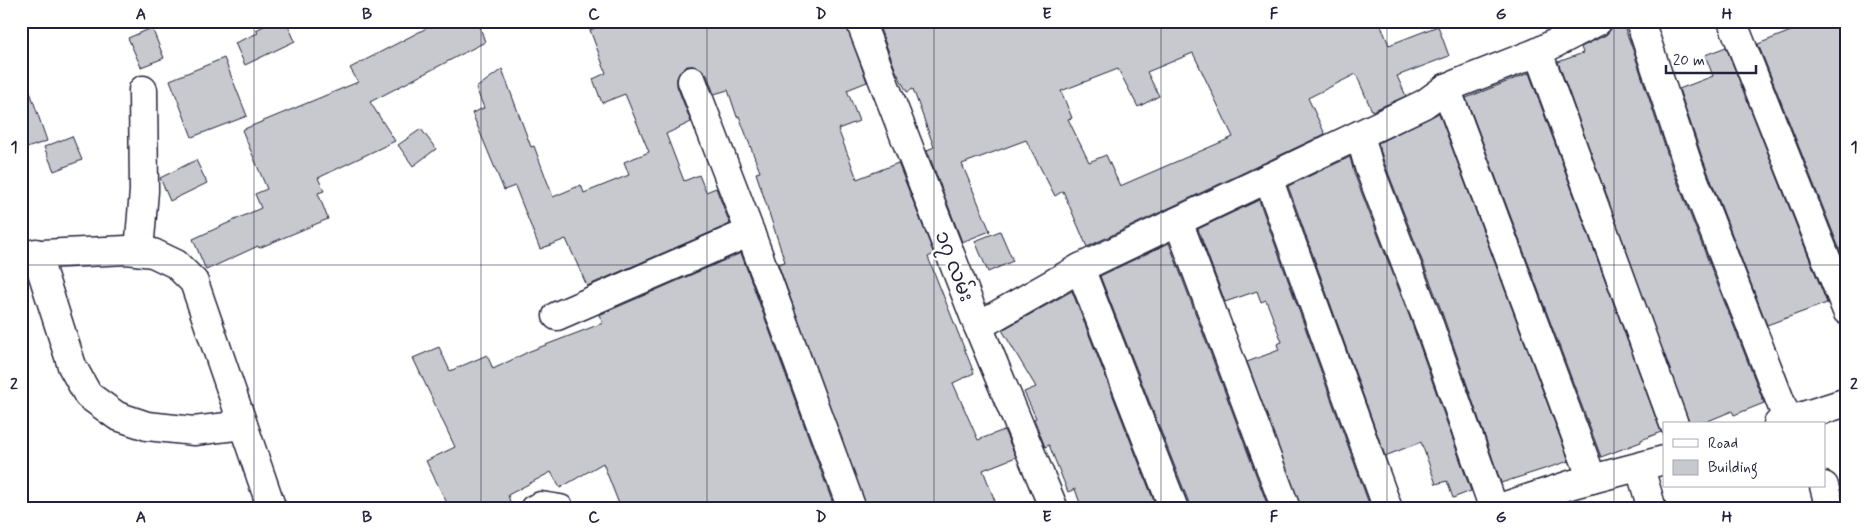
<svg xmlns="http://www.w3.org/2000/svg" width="1868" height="530" viewBox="0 0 1868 530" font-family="Mynerve,'Noto Sans Myanmar',sans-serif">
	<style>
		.building { fill: #c8c8cf; stroke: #22223b; fill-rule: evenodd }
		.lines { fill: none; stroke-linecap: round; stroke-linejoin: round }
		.street-casing { stroke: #22223b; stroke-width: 31 }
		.secondary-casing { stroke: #22223b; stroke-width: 31 }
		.street { stroke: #fff; stroke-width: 28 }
		.secondary { stroke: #fff; stroke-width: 28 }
		.grid { fill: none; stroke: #22223b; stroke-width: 1; stroke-opacity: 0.55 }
		.labels { text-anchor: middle; stroke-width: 5; stroke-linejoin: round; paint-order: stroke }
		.street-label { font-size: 20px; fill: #22223b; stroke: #fff }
		.neatline { fill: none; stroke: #22223b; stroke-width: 2 }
		.grid-label { font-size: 16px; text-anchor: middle; font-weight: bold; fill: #22223b }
	</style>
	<rect width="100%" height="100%" fill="#fff"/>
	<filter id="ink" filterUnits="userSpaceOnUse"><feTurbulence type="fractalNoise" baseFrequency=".02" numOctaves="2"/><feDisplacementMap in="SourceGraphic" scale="10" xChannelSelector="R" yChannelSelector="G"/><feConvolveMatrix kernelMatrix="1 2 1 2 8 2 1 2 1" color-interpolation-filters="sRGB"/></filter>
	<g filter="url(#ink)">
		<g class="building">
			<path d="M274,21H286L295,41L245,65L235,43L258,33L256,30Z"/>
			<path d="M440,21H478L485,42L370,102L395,141L318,178L324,191L318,193L328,219L259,248L258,246L206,270L193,239L261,208L255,194L267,189L242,130L358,82L350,68Z"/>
			<path d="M613,21H845L867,82L847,90L859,121L838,129L857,179L898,163L934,254L928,257L974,373L953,383L978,440L1004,430L1016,457L983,470L998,509H867L778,264L785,262L756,173L760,172L739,116L737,117L728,90L714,94L707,75L701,69L695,66H687L680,72L677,78V86L691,122L666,134L684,181L699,175L706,192L716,188L730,224L587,286L566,239L540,249L515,186L504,190L472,113L484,108L476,88L502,69L531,147L534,146L553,197L581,185L584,193L629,175L624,162L649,152L625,94L602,103L593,79L606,73L590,30Z"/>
			<path d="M877,21H1379L1389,45L1438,26L1449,56L1397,76L1406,96L1372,111L1356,74L1308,98L1325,134L1087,247L1063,191L1055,196L1026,140L962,164L990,231L962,242L927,150L934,147L913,89L907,92L896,71ZM1193,53L1233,137L1120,186L1106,155L1089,162L1068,119L1072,118L1061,91L1118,69L1138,107L1159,96L1147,72Z"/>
			<path d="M1614,21H1622L1633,50L1672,168L1764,403L1734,415L1732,411L1701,424H1689L1558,62L1583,53L1581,47L1606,35L1611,29Z"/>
			<path d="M1816,21H1847V268L1758,44Z"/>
			<path d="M152,28L164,58L141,67L128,38Z"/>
			<path d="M1726,47L1827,303L1767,325L1702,157L1679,89L1713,76L1705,55Z"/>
			<path d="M224,58L247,116L192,137L170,80Z"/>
			<path d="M1529,73L1661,432L1641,440V442L1601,457L1466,98Z"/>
			<path d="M25,77L47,141L21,150V78Z"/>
			<path d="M1439,113L1569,461L1501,483L1440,307L1384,162L1378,143Z"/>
			<path d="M421,129L436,149L413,166L398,145Z"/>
			<path d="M72,136L82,160L54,171L44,147Z"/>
			<path d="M1350,157L1354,173L1410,318L1471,491L1453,498L1447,481L1436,484L1421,442L1385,456L1288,186Z"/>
			<path d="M196,160L207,183L170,201L160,178Z"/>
			<path d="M1259,200L1371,509H1301L1247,362L1279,350L1277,344L1282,342L1266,300L1261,302L1257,291L1225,302L1198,229Z"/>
			<path d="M1000,231L1013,261L988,272L975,241Z"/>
			<path d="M1169,243L1269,509H1189V503L1100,276Z"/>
			<path d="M741,253L835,509H621L603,463L560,488L551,472L508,495L510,502L494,509H450L426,461L455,447L413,358L439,347L450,371L487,355L493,369L530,351L603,323L599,315Z"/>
			<path d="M1072,291L1157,509H1082L1075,489L1068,492L1049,445L1045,447L1034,419L1036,418L1024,392L1036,387L1002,330Z"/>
		</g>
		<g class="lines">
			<g class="street-casing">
				<g id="street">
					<path d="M1640,21L1687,162L1788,421"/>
					<path d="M1732,21L1847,311"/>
					<path d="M1538,52L1674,424"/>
					<path d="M692,81L750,232L852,509"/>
					<path d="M1446,88L1592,479"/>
					<path d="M1360,135L1369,167L1425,313L1494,509"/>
					<path d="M1268,178L1388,509"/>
					<path d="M1178,221L1286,509"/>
					<path d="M139,251L144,191L143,90"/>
					<path d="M36,253L72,366L88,395L117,416L147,426L194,431L243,425"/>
					<path d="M21,255L127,250L153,253L176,264L194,282L272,509"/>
					<path d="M1080,268L1174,509"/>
					<path d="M557,316L750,232"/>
					<path d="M978,326L1080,268L1424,104L1446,88L1538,52L1598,21"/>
					<path d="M1778,424L1847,402"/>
					<path d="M1640,468L1652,509"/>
					<path d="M1824,486L1830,509"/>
					<path d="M534,509L541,506L560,509"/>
					<path d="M1496,509L1573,484L1664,460"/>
				</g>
			</g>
			<g class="secondary-casing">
				<path id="secondary" d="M860,21L978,326L1054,509"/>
			</g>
			<use href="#street" class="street"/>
			<use href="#secondary" class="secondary"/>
		</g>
	</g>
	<path class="grid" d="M254,21V509M481,21V509M707,21V509M934,21V509M1161,21V509M1387,21V509M1614,21V509M21,265H1847"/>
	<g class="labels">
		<g class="street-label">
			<text transform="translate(955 266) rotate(69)" y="7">၁၇ လမ်း</text>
		</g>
	</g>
	<rect width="1868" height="530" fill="none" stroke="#fff" stroke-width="55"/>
	<rect x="1663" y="422" width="162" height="65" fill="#ffffff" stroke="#a7a7b1"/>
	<rect x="1673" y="439" width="25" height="8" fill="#ffffff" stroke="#a7a7b1"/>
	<text x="1708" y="448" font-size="15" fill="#22223b">Road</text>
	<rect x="1673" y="460" width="25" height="15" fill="#c8c8cf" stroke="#a7a7b1"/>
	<text x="1708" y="472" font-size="15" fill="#22223b">Building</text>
	<path d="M1666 65v8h90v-8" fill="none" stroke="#22223b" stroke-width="2.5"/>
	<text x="1673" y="65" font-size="15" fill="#22223b" stroke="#ffffff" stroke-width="4" paint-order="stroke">20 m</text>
	<rect x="28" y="28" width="1812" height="474" class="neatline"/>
	<g class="grid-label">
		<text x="141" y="19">A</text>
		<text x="367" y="19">B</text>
		<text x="594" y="19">C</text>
		<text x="821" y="19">D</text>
		<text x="1047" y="19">E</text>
		<text x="1274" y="19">F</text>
		<text x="1501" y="19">G</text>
		<text x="1727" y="19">H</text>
		<text x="14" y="152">1</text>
		<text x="1854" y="152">1</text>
		<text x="14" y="389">2</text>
		<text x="1854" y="389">2</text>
		<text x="141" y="522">A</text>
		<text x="367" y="522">B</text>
		<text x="594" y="522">C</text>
		<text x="821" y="522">D</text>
		<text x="1047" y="522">E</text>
		<text x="1274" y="522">F</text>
		<text x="1501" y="522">G</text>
		<text x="1727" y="522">H</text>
	</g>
</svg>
